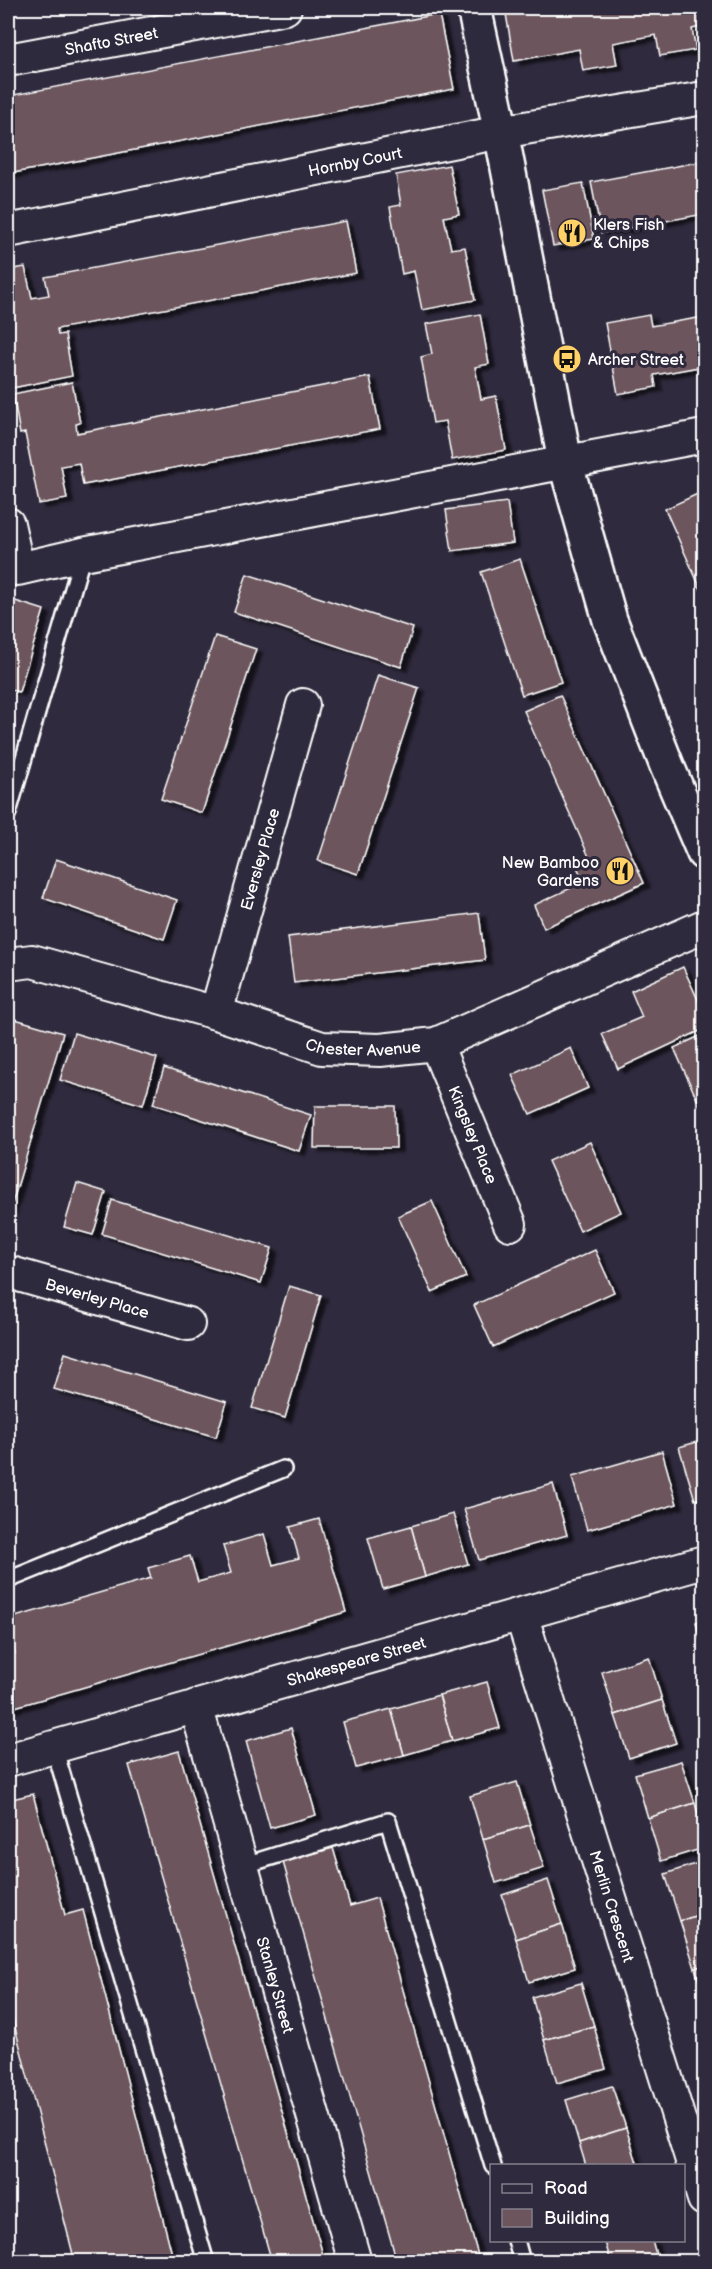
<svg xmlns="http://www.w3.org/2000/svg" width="712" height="2269" viewBox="0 0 712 2269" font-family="'Balsamiq Sans',sans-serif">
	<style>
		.building { fill: #6c555c; stroke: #fff; stroke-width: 1.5; filter: url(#shadow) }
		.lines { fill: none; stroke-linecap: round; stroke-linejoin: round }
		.lane-casing { stroke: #fff; stroke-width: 20 }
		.street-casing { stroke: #fff; stroke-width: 36 }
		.secondary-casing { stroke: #fff; stroke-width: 38 }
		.lane { stroke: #2f2a3d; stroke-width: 15 }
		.street { stroke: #2f2a3d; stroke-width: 32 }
		.secondary { stroke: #2f2a3d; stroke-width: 33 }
		.labels { text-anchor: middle; stroke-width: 6; stroke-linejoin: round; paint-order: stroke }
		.street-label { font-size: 16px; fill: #fff; stroke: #2f2a3d }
		.poi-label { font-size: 16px; fill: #fff; stroke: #2f2a3d; text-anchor: start }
	</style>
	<defs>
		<filter id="shadow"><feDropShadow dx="6" dy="4" stdDeviation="1.5" flood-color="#0009"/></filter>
	</defs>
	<rect width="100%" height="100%" fill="#2f2a3d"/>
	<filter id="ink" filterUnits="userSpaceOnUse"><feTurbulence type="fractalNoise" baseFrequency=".0167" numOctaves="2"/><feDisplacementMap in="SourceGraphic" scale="12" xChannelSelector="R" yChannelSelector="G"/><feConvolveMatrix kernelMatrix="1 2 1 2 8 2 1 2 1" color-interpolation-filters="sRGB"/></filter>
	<g filter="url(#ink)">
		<g class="building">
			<path d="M505,8H704V26L692,29L696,50L660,56L656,35L613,43L617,65L583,71L579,49L514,61Z"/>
			<path d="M439,14L454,89L8,174V96Z"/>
			<path d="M704,161V214L601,233L591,182Z"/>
			<path d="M449,165L459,214L444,217L451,249L465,247L475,300L422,310L414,271L402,274L390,207L401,205L396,175Z"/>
			<path d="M583,183L594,239L553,246L542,190Z"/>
			<path d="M346,221L356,273L57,329L58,335L65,334L72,376L12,388L8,365V345L13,344L8,315V270L25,267L32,298L49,295L45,277Z"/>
			<path d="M480,314L489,364L475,367L481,399L496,396L506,450L452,460L445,421L433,423L421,357L432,354L426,324Z"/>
			<path d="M649,315L651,326L704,317V366L654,375L656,387L618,394L605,323Z"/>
			<path d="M370,377L380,429L83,485L79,463L61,466L67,499L39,504L25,433L20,434L13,394L72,382L80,423L76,424L77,433Z"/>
			<path d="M704,491V596L665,509Z"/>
			<path d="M507,502L513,543L452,551L446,510Z"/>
			<path d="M520,559L561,682L522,695L481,572Z"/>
			<path d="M247,574L413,628L401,667L234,612Z"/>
			<path d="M9,599L44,610L19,692L8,689Z"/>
			<path d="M215,636L256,649L202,813L161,799Z"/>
			<path d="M378,675L419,688L358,874L318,861Z"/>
			<path d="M560,695L644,883L544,928L534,905L584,882L576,865L590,859L524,711Z"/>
			<path d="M56,859L177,900L164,939L43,898Z"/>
			<path d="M479,913L485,960L294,983L288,937Z"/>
			<path d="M683,967L704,1013V1029L618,1069L602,1034L642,1017L631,991Z"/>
			<path d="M15,1019L63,1033L10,1211L8,1210V1043Z"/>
			<path d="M74,1033L157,1058L143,1105L60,1080Z"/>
			<path d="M704,1034V1115L674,1048Z"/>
			<path d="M571,1048L588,1088L530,1114L512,1075Z"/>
			<path d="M164,1068L311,1115L299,1151L153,1104Z"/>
			<path d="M315,1106H395L396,1148H314Z"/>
			<path d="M590,1142L621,1212L580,1231L548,1161Z"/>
			<path d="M77,1183L106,1192L93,1235L64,1227Z"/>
			<path d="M112,1200L272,1248L261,1283L102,1234Z"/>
			<path d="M432,1201L466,1277L432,1292L398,1216Z"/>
			<path d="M595,1250L614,1292L493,1347L474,1305Z"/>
			<path d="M289,1286L321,1295L285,1418L252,1408Z"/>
			<path d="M65,1353L227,1402L216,1437L54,1389Z"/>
			<path d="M704,1440V1497L695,1500L679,1447Z"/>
			<path d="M662,1451L677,1504L587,1530L572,1477Z"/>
			<path d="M553,1484L567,1535L479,1560L464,1509Z"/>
			<path d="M453,1514L468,1564L425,1577L411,1526Z"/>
			<path d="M319,1519L346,1612L8,1709V1655L15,1653L8,1628V1619L151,1578L148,1568L190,1556L198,1582L231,1573L223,1546L264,1534L273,1565L299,1558L290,1527Z"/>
			<path d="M411,1526L425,1577L383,1589L368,1538Z"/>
			<path d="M704,1620V1654L696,1622Z"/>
			<path d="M649,1657L662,1700L615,1715L602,1672Z"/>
			<path d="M487,1682L500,1728L452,1741L439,1695Z"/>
			<path d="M439,1695L452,1741L404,1755L391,1709Z"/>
			<path d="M662,1700L676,1743L629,1758L615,1715Z"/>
			<path d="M391,1709L404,1755L356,1768L343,1722Z"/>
			<path d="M291,1728L316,1815L270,1828L246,1741Z"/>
			<path d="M179,1751L325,2262H272L129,1765Z"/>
			<path d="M681,1761L695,1803L648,1818L635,1774Z"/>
			<path d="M517,1782L530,1825L483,1839L470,1796Z"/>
			<path d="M33,1794L65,1915L83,1910L174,2262H75L8,2000V1800Z"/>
			<path d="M695,1803L704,1837V1848L661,1861L648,1818Z"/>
			<path d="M530,1825L544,1868L496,1883L483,1839Z"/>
			<path d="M333,1848L350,1906L377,1898L479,2259L471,2262H397L283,1862Z"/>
			<path d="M704,1861V1913L680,1921L665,1874Z"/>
			<path d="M548,1880L562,1924L516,1939L502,1895Z"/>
			<path d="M704,1913V1965L695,1968L680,1921Z"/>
			<path d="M562,1924L575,1968L529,1982L516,1939Z"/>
			<path d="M704,1965V1997L695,1968Z"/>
			<path d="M581,1983L594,2026L544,2040L532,1997Z"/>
			<path d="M594,2026L606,2069L557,2083L544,2040Z"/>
			<path d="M612,2086L626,2128L579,2143L566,2100Z"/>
			<path d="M626,2128L638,2166H586L579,2143Z"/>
			<path d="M611,2240H652L658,2262H611L605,2242Z"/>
		</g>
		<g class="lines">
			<g class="lane-casing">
				<g id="lane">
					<path d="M8,813L83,554"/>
					<path d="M8,1580L283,1469"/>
					<path d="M54,1747L206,2262"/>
					<path d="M242,1866L388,1821L493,2166"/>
					<path d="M516,2240L522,2262"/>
				</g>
			</g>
			<g class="street-casing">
				<g id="street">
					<path id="s1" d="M8,60L285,8"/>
					<path id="s2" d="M8,231L501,132L704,98"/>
					<path d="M8,524L18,569L83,554L704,436"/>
					<path id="s3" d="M8,964L32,961L216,1013L322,1048L380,1050L436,1044L704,926"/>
					<path id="s4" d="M216,1013L303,705"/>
					<path id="s5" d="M436,1044L510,1224"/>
					<path id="s6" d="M8,1272L188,1324"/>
					<path id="s7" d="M521,1614L704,2199"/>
					<path id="s8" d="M196,1706L355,2262"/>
					<path id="s9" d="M8,1760L704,1562"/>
				</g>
			</g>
			<g class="secondary-casing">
				<path id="secondary" d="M474,8L501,132L565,461L610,620L667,766L704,853"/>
			</g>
			<use href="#lane" class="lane"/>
			<use href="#street" class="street"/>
			<use href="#secondary" class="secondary"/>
		</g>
	</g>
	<defs>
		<g id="restaurant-disc" transform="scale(1.5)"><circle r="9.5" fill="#ffd166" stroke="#2f2a3d"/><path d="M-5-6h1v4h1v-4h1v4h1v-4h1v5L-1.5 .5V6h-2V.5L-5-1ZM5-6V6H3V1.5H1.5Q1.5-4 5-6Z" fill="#111"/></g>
		<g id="bus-disc" transform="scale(1.5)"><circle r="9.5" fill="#ffd166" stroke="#2f2a3d"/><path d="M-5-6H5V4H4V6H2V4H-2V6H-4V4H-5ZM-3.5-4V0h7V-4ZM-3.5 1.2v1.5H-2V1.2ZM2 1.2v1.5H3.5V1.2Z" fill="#111"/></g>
	</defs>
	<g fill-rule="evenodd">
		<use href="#restaurant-disc" x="572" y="233"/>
		<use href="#bus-disc" x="567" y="359"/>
		<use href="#restaurant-disc" x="620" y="871"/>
	</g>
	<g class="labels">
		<g class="street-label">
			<text dy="6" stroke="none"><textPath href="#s1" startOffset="105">Shafto Street</textPath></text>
			<text dy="6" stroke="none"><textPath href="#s2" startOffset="354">Hornby Court</textPath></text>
			<text dy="6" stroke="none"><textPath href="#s4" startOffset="160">Eversley Place</textPath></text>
			<text dy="6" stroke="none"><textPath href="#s3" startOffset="368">Chester Avenue</textPath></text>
			<text dy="6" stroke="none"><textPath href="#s5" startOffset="98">Kingsley Place</textPath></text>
			<text dy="6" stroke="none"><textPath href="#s6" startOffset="93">Beverley Place</textPath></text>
			<text dy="6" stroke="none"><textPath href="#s9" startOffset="362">Shakespeare Street</textPath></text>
			<text dy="6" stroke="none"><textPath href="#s7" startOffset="306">Merlin Crescent</textPath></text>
			<text dy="6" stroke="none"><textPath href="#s8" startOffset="290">Stanley Street</textPath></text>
		</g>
		<g class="poi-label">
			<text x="593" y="230">Klers Fish<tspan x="593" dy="18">&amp; Chips</tspan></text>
			<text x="588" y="365">Archer Street</text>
			<text x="599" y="868" text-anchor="end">New Bamboo<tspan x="599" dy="18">Gardens</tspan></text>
		</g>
	</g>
	<rect width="712" height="2269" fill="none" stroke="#2f2a3d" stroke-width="30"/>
	<rect x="15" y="15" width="682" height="2239" fill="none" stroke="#fff" stroke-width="2" filter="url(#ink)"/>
	<rect x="490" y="2164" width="195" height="78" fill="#2f2a3d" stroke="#827f8b" stroke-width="1.5"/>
	<rect x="502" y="2184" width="30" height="9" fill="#2f2a3d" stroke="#827f8b" stroke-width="1.5"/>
	<text x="544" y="2194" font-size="18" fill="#ffffff">Road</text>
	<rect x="502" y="2209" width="30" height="18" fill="#6c555c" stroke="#827f8b" stroke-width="1.5"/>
	<text x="544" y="2224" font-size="18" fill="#ffffff">Building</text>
</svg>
